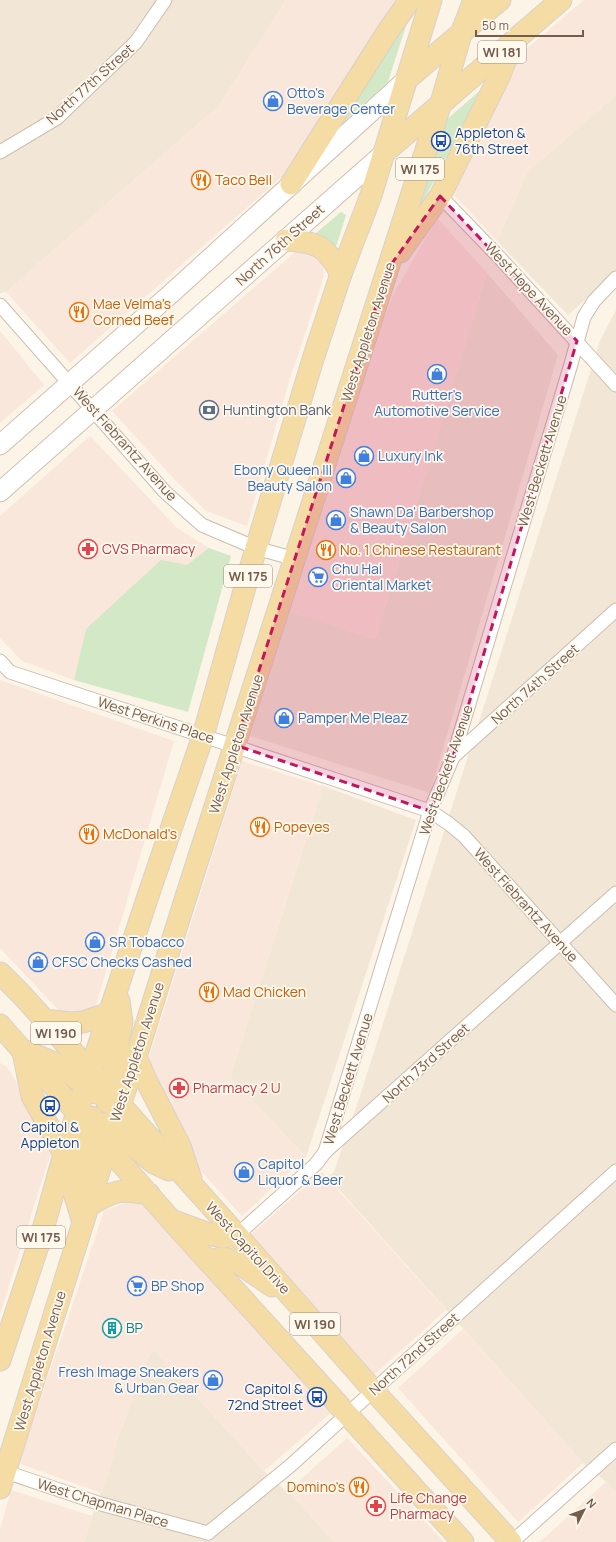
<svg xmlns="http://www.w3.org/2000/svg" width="616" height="1542" viewBox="0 0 616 1542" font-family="Manrope,sans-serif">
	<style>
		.residential { fill: #f2e7d6 }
		.commercial { fill: #fae7db }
		.green { fill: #d2e8c6 }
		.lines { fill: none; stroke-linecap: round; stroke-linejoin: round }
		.minor-casing { stroke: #ccbdae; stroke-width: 15 }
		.secondary-casing { stroke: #d1bfae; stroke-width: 21 }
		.primary-casing { stroke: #d8d2cd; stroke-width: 23 }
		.minor { stroke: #fff; stroke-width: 13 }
		.secondary { stroke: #fff; stroke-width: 19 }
		.primary { stroke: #f5dca4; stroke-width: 21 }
		.marked { fill: #c2185b; fill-opacity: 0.2; stroke: #c2185b; stroke-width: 3; stroke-dasharray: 8 5; stroke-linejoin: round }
		.labels { text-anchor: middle; stroke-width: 3.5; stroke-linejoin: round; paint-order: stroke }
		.shield { fill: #fef8ed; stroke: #9d8c7d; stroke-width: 1 }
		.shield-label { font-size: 13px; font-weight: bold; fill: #735d4d }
		.street-label { font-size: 14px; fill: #735d4d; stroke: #fef8ed }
		.shop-label { font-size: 14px; fill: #366cbe; stroke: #fef8ed; text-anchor: start }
		.transit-label { font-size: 14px; fill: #164399; stroke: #fef8ed; text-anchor: start }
		.food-label { font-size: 14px; fill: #c56008; stroke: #fef8ed; text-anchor: start }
		.service-label { font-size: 14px; fill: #4e5e75; stroke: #fef8ed; text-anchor: start }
		.health-label { font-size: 14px; fill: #be3a42; stroke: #fef8ed; text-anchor: start }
		.culture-label { font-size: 14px; fill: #0d838f; stroke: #fef8ed; text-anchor: start }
	</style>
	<rect width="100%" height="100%" fill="#fbf4e7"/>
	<g class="residential">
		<path d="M0,0H286L219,106L6,292L0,293Z"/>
		<path d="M616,95V273L568,315L497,241L527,172Z"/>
		<path d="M487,273L558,355L430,793L250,736L289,611L375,639Z"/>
		<path d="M616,310V1492L606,1482L583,1463L328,1177L334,1172L360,1096L600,341Z"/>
		<path d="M323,786L416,820L306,1157L230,1077Z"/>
		<path d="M154,1350L264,1471L285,1490L288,1491L334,1542H84L92,1516L109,1471L118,1437L149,1356Z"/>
	</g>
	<g class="commercial">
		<path d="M286,0H401L286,173L70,363L6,292L219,106Z"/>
		<path d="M584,0H616V95L527,172L497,241L451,192L518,56Z"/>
		<path d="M437,218L487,273L375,639L289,611L351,408L393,295Z"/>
		<path d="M306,251L322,258L324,276L287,388L247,526L206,511L175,480L112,411L294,253Z"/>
		<path d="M0,331L44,385L0,423Z"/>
		<path d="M90,436L177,528L209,548L187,565L86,629L74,680L22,661L0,638V516Z"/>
		<path d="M0,680L174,741L94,1012L63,1015L0,948Z"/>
		<path d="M242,761L323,786L230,1077L306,1157L242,1216L198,1168L146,1067Z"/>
		<path d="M0,1063L7,1067L52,1138V1149L0,1314Z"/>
		<path d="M322,1172L446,1310L374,1375L251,1234Z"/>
		<path d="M132,1200L144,1202L332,1412L264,1471L154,1350L149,1356L118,1437L109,1471L101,1493L18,1463L65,1327L104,1211Z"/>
		<path d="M463,1329L583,1463L518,1522L398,1388Z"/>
		<path d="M347,1438L444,1542H334L288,1491Z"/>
		<path d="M606,1482L616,1492V1542H540Z"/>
		<path d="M11,1490L92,1516L84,1542H0V1529Z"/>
	</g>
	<g class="green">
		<path d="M411,10L388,82L332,132Z"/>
		<path d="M484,87L415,216L445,121Z"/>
		<path d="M341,212L346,215L336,247L315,234Z"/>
		<path d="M209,548L231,556L188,712L74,680L86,629L161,560L187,565Z"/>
	</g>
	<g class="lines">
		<g class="minor-casing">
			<g id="minor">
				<path d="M0,152L57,118L136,42L165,0"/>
				<path d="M440,196L498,256L616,385"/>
				<path d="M0,305L165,492L202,525L256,548L295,559"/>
				<path d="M0,661L10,672C150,718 290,764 430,811L448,823L464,836L616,1005"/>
				<path d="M453,757L616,610"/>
				<path d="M325,1152L430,811L453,757L571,364L584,317L594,301L616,278"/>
				<path d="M237,1235L316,1164L325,1152L616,893"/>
				<path d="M0,1470L101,1504L208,1533"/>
				<path d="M208,1533L290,1466L616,1171"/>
				<path d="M512,1542L616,1449"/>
			</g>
		</g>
		<g class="secondary-casing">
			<g id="secondary">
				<path d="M0,445L174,291L406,80"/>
				<path d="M0,492L384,153"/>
			</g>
		</g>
		<g class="primary-casing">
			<g id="primary">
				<path d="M406,80L500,0"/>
				<path d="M384,153L561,0"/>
				<path d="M291,184L388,31L410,0"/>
				<path d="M286,240C318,242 326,246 341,274"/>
				<path d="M400,252L440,196L498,79L513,42"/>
				<path d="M0,973L22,995L237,1235L373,1390L511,1542"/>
				<path d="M44,1020L70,1023L83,1022L110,1013"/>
				<path d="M0,1025L171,1220L463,1542"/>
				<path d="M25,1051L62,1066L86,1087L96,1093"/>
				<path d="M23,1052L32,1096L64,1154"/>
				<path d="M136,1057L146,1080L180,1146L191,1179"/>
				<path d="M107,1102L122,1022L119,1001"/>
				<path d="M101,1123L126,1140L154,1163L169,1170"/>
				<path d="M88,1206C114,1191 119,1188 149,1194"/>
				<path d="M174,1221L212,1235L223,1237L237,1235"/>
				<path d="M83,1222L74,1193L92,1117"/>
				<path d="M209,1262L221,1258L234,1260L272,1286"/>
				<path d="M0,1360L40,1240L64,1154L90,1071L149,893L203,736L256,548L313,359L341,274L371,195L431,0"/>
				<path d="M0,1488L112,1130L136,1057L184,903L441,103L461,34L474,0"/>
			</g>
		</g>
		<use href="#minor" class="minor"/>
		<use href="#secondary" class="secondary"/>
		<use href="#primary" class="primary"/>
	</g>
	<path class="marked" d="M440,196L577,341L453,757L430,811L235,745L388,269Z"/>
	<defs>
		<g id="shop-ring" transform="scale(1)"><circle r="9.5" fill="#fef8ed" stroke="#3f7fe0" stroke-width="1.5"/><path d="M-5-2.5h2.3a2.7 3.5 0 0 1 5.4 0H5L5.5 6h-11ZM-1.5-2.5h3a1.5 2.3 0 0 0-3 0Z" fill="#3f7fe0"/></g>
		<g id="bus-ring" transform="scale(1)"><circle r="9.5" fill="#fef8ed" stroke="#1a4fb4" stroke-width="1.5"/><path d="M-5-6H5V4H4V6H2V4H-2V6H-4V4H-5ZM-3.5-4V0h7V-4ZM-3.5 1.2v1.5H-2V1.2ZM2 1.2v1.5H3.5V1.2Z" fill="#1a4fb4"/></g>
		<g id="restaurant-ring" transform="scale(1)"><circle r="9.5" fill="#fef8ed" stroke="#e8710a" stroke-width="1.5"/><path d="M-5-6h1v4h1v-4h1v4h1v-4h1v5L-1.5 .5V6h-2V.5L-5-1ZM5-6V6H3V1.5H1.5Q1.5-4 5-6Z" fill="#e8710a"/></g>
		<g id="bank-ring" transform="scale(1)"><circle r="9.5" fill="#fef8ed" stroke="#5c6f8a" stroke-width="1.5"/><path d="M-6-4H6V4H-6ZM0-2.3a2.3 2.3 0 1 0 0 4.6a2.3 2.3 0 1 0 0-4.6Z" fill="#5c6f8a"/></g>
		<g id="pharmacy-ring" transform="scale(1)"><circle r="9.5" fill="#fef8ed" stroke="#e0444e" stroke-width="1.5"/><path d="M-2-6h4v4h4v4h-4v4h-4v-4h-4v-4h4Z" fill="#e0444e"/></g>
		<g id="supermarket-ring" transform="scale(1)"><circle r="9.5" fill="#fef8ed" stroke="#3f7fe0" stroke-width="1.5"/><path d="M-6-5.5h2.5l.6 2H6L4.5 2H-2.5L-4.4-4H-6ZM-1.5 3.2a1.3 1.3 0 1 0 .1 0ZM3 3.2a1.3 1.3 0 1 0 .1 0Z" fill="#3f7fe0"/></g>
		<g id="building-ring" transform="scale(1)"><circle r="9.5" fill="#fef8ed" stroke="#0f9aa8" stroke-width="1.5"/><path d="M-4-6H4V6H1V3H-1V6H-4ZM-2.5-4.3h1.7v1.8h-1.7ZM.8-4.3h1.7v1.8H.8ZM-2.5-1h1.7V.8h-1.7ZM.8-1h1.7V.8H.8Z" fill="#0f9aa8"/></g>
	</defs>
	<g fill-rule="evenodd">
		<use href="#shop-ring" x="273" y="101"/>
		<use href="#bus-ring" x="441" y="141"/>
		<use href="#restaurant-ring" x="201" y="180"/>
		<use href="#restaurant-ring" x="79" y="312"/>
		<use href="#shop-ring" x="437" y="374"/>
		<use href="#bank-ring" x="209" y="410"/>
		<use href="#shop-ring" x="364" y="456"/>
		<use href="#shop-ring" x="346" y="478"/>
		<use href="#shop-ring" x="336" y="520"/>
		<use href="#pharmacy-ring" x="88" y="549"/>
		<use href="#restaurant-ring" x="326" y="550"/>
		<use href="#supermarket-ring" x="318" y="577"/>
		<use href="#shop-ring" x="284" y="718"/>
		<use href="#restaurant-ring" x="260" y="827"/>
		<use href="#restaurant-ring" x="89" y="834"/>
		<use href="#shop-ring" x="95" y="942"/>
		<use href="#shop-ring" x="38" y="962"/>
		<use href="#restaurant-ring" x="209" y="992"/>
		<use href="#pharmacy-ring" x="179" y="1088"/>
		<use href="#bus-ring" x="50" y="1106"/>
		<use href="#shop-ring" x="244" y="1172"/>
		<use href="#supermarket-ring" x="137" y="1286"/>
		<use href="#building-ring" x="112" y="1328"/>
		<use href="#shop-ring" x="213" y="1380"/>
		<use href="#bus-ring" x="317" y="1397"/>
		<use href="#restaurant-ring" x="359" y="1487"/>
		<use href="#pharmacy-ring" x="376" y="1506"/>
	</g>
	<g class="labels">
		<g class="shield">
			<rect x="478" y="41" width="48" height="22" rx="3"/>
			<rect x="396" y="158" width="48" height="22" rx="3"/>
			<rect x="224" y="565" width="48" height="22" rx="3"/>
			<rect x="31" y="1022" width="50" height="22" rx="3"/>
			<rect x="17" y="1226" width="48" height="22" rx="3"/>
			<rect x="290" y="1313" width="50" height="22" rx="3"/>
		</g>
		<g class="shield-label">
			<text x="502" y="57">WI 181</text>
			<text x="420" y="174">WI 175</text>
			<text x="248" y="581">WI 175</text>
			<text x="56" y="1038">WI 190</text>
			<text x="41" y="1242">WI 175</text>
			<text x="315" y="1329">WI 190</text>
		</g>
		<g class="street-label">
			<text transform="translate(90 84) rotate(-42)" y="5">North 77th Street</text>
			<text transform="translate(280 245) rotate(-42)" y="5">North 76th Street</text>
			<text transform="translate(529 289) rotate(47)" y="5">West Hope Avenue</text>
			<text transform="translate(368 332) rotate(-72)" y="5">West Appleton Avenue</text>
			<text transform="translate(125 444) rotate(48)" y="5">West Fiebrantz Avenue</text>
			<text transform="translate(542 461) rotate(-73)" y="5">West Beckett Avenue</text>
			<text transform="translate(535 684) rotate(-42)" y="5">North 74th Street</text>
			<text transform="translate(156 720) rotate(18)" y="5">West Perkins Place</text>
			<text transform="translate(236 744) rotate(-72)" y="5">West Appleton Avenue</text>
			<text transform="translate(446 770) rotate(-71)" y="5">West Beckett Avenue</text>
			<text transform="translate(526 905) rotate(48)" y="5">West Fiebrantz Avenue</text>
			<text transform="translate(137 1052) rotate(-72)" y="5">West Appleton Avenue</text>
			<text transform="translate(426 1063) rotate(-42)" y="5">North 73rd Street</text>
			<text transform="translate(348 1079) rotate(-73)" y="5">West Beckett Avenue</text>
			<text transform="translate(248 1248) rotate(48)" y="5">West Capitol Drive</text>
			<text transform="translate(414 1354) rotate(-42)" y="5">North 72nd Street</text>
			<text transform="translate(40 1361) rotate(-73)" y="5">West Appleton Avenue</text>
			<text transform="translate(103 1503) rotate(17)" y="5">West Chapman Place</text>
		</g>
		<g class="shop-label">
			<text x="287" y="98">Otto's<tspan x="287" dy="16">Beverage Center</tspan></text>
			<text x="437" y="400" text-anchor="middle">Rutter's<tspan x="437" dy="16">Automotive Service</tspan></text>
			<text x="378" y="461">Luxury Ink</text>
			<text x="332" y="475" text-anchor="end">Ebony Queen III<tspan x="332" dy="16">Beauty Salon</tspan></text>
			<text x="350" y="517">Shawn Da' Barbershop<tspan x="350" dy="16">&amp; Beauty Salon</tspan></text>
			<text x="332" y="574">Chu Hai<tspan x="332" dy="16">Oriental Market</tspan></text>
			<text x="298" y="723">Pamper Me Pleaz</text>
			<text x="109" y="947">SR Tobacco</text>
			<text x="52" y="967">CFSC Checks Cashed</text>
			<text x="258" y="1169">Capitol<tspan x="258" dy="16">Liquor &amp; Beer</tspan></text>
			<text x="151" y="1291">BP Shop</text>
			<text x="199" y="1377" text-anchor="end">Fresh Image Sneakers<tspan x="199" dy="16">&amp; Urban Gear</tspan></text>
		</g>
		<g class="transit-label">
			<text x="455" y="138">Appleton &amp;<tspan x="455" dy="16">76th Street</tspan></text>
			<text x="50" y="1132" text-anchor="middle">Capitol &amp;<tspan x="50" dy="16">Appleton</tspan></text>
			<text x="303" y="1394" text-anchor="end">Capitol &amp;<tspan x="303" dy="16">72nd Street</tspan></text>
		</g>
		<g class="food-label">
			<text x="215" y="185">Taco Bell</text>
			<text x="93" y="309">Mae Velma's<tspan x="93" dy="16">Corned Beef</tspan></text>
			<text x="340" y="555">No. 1 Chinese Restaurant</text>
			<text x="274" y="832">Popeyes</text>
			<text x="103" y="839">McDonald's</text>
			<text x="223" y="997">Mad Chicken</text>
			<text x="345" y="1492" text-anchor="end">Domino's</text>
		</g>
		<g class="service-label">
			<text x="223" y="415">Huntington Bank</text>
		</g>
		<g class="health-label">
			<text x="102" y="554">CVS Pharmacy</text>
			<text x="193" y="1093">Pharmacy 2 U</text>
			<text x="390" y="1503">Life Change<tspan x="390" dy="16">Pharmacy</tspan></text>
		</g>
		<g class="culture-label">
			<text x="126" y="1333">BP</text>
		</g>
	</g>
	<g transform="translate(584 1510) rotate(48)" stroke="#fef8ed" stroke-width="3" paint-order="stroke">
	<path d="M0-3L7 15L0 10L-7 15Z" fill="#735d4d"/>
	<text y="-6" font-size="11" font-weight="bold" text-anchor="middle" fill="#735d4d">N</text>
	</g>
	<path d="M476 30v6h107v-6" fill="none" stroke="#735d4d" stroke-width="2"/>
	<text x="482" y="30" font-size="12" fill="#735d4d" stroke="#fef8ed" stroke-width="3" paint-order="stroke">50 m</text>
</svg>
